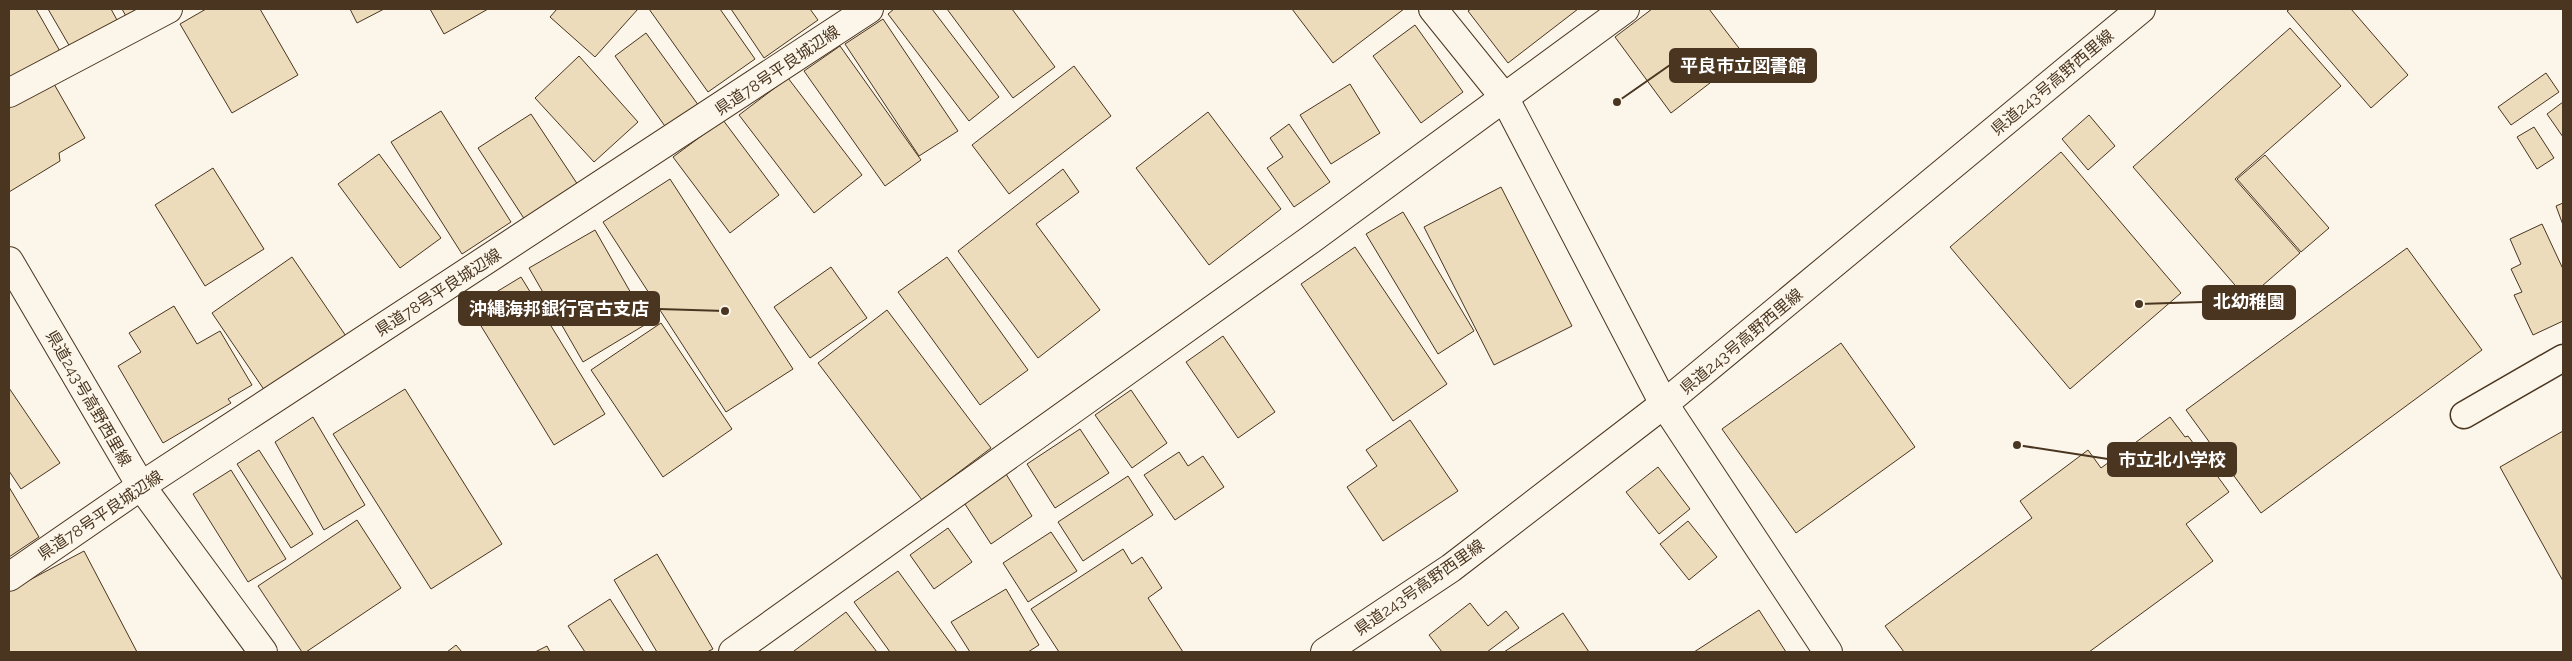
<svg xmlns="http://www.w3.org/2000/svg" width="2572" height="661" viewBox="0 0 2572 661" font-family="Raleway,'Noto Sans JP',sans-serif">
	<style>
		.building { fill: #ecdcbc; stroke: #4a3520 }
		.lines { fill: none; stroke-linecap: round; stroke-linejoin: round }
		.pedestrian-casing { stroke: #4a3520; stroke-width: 29 }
		.minor-casing { stroke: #4a3520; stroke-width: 30 }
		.tertiary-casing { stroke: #4a3520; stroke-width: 30 }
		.secondary-casing { stroke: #4a3520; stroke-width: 30 }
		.primary-casing { stroke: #4a3520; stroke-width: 30 }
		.pedestrian { stroke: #fbf6e9; stroke-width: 26 }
		.minor { stroke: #fbf6e9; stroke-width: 28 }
		.tertiary { stroke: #fbf6e9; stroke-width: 28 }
		.secondary { stroke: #fbf6e9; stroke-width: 28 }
		.primary { stroke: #fbf6e9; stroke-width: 28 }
		.labels { text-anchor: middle; stroke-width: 4; stroke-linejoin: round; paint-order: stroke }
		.street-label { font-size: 16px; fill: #4a3520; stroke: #fbf6e9 }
		.leader { fill: none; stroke: #4a3520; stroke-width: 2 }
		.callout-dot { fill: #4a3520; stroke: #fbf6e9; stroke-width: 2 }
		.callout { fill: #4a3520; stroke: #4a3520; stroke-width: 2 }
		.callout-label { font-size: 18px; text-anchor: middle; font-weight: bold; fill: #fff }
	</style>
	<rect width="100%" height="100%" fill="#fbf6e9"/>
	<g class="building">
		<path d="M9,9H36L61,53L9,83Z"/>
		<path d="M48,9H111L117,20L70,47Z"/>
		<path d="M122,9H145L127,18Z"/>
		<path d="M206,9H260L298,75L232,113L180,24Z"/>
		<path d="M350,9H384L357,23Z"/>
		<path d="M430,9H488L444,34Z"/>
		<path d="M557,9H638L595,57L550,17Z"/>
		<path d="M649,9H720L755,59L708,92Z"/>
		<path d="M731,9H810L818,20L764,58Z"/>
		<path d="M894,9H932L999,97L969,121L888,14Z"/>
		<path d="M947,9H1012L1055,67L1013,98Z"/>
		<path d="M1292,9H1404L1333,63Z"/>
		<path d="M1471,9H1578L1508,63L1468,11Z"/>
		<path d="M1652,9H1709L1745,56L1671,113L1615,37Z"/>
		<path d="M2290,9H2351L2408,75L2371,108L2287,11Z"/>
		<path d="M883,19L958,131L919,156L845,44Z"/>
		<path d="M1415,25L1463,92L1421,123L1373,56Z"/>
		<path d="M2290,28L2341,86L2235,179L2300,253L2247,299L2133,167Z"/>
		<path d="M646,33L699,106L667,129L615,56Z"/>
		<path d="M840,46L921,160L885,186L804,71Z"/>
		<path d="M579,56L638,122L594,162L535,98Z"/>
		<path d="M1074,66L1111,116L1009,194L972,145Z"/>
		<path d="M2546,73L2559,92L2511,125L2498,107Z"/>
		<path d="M50,77L85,138L59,153L60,161L9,192V102Z"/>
		<path d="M788,78L862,175L814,213L739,115Z"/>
		<path d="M1350,84L1380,133L1331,164L1300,115Z"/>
		<path d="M2563,102V137L2547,114Z"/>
		<path d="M441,111L511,222L462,254L391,142Z"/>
		<path d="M1208,112L1281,209L1209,265L1136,168Z"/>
		<path d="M531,114L578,185L525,220L478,148Z"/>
		<path d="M2089,115L2115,146L2088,170L2062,139Z"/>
		<path d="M723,120L779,195L730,233L673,157Z"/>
		<path d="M1289,124L1330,182L1294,207L1267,168L1283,157L1270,138Z"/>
		<path d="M2534,127L2554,158L2537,169L2517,137Z"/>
		<path d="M2061,152L2181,293L2070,389L1950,247Z"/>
		<path d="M379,154L441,238L400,268L338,184Z"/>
		<path d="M2265,155L2329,228L2301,252L2237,179Z"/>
		<path d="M213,168L264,249L205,286L155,205Z"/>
		<path d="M1063,169L1079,192L1036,224L1100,310L1038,358L958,251Z"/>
		<path d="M670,179L793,369L726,412L603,222Z"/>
		<path d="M1501,187L1572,326L1494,365L1424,227Z"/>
		<path d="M2563,203V225L2556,206Z"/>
		<path d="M1403,212L1474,331L1438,354L1366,234Z"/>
		<path d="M2542,224L2563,269V321L2533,335L2514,295L2522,292L2511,269L2521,264L2510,239Z"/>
		<path d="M595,230L648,323L583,362L529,268Z"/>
		<path d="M1355,247L1447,384L1393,421L1301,284Z"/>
		<path d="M2407,248L2482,350L2261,513L2186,410Z"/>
		<path d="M292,257L348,339L267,394L212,313Z"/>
		<path d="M947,257L1028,370L980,405L898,292Z"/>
		<path d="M831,267L867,318L810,358L774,307Z"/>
		<path d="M521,277L605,414L554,445L470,308Z"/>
		<path d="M174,306L197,344L220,331L252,385L228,399L231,403L163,443L118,366L141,352L129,333Z"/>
		<path d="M887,310L991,448L922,500L818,363Z"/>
		<path d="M661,323L732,429L663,477L591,370Z"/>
		<path d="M1223,336L1275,412L1238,438L1186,362Z"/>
		<path d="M1841,343L1915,447L1796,533L1722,429Z"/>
		<path d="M9,388L60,463L21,489L9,471Z"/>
		<path d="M405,389L502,544L431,589L333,434Z"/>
		<path d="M1131,390L1167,443L1132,468L1095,415Z"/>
		<path d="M313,417L365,505L324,530L275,442Z"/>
		<path d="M2170,417L2185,437L2188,436L2229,492L2186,524L2213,561L2089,652H1904L1885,626L2032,518L2020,501L2088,450L2101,468Z"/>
		<path d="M1410,420L1458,491L1383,541L1347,487L1377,466L1366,450Z"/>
		<path d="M1080,429L1109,473L1055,508L1027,464Z"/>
		<path d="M2563,431V581L2500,467Z"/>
		<path d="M259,450L313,534L291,548L237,464Z"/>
		<path d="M1179,452L1188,466L1203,456L1224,487L1175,520L1144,475Z"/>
		<path d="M1658,467L1690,509L1659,534L1626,492Z"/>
		<path d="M231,470L286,559L248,582L193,494Z"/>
		<path d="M1006,474L1032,516L991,544L963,501Z"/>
		<path d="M1128,476L1153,515L1083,561L1058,522Z"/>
		<path d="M9,487L39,537L9,557Z"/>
		<path d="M357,520L401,588L306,652H302L258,586Z"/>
		<path d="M1688,521L1717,557L1689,580L1660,544Z"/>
		<path d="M948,528L972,562L934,589L910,555Z"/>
		<path d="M1051,532L1077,571L1028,602L1003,563Z"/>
		<path d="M1123,549L1132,564L1142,557L1162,588L1148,598L1183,652H1059L1031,609Z"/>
		<path d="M84,551L137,652H9V591Z"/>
		<path d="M657,554L713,649L707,652H657L614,580Z"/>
		<path d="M898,571L957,652H890L854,602Z"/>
		<path d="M1006,589L1039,645L1028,652H970L951,622Z"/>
		<path d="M610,599L644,652H585L568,626Z"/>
		<path d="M1470,603L1488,626L1506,611L1519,628L1487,652H1442L1429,635Z"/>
		<path d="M1759,610L1786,652H1694Z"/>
		<path d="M846,612L877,652H795L794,651Z"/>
		<path d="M1563,613L1589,652H1504Z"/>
		<path d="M456,645L462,652H447Z"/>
		<path d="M547,646L550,652H535Z"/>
	</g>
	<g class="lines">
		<g class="pedestrian-casing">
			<path id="pedestrian" d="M2464,415L2563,358"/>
		</g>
		<g class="minor-casing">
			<g id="minor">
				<path d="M9,93L168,9"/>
				<path d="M733,652L1310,240L1625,9"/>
			</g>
		</g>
		<g class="tertiary-casing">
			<path id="tertiary" d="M1433,9L1504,97L1664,404L1828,652"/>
		</g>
		<g class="secondary-casing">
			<g id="secondary">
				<path d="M9,261L141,486L263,652"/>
				<path d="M1325,652L1451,568L1664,404L2141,9"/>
			</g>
		</g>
		<g class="primary-casing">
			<path id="primary" d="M9,577L141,486L869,9"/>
		</g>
		<use href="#pedestrian" class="pedestrian"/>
		<use href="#minor" class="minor"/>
		<use href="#tertiary" class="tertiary"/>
		<use href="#secondary" class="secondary"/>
		<use href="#primary" class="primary"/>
	</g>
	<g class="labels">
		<g class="street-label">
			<text transform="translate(777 70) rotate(-34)" y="6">県道78号平良城辺線</text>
			<text transform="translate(2052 82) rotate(-40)" y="6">県道243号高野西里線</text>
			<text transform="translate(438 292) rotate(-33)" y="6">県道78号平良城辺線</text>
			<text transform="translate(1741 341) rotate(-40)" y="6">県道243号高野西里線</text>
			<text transform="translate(89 398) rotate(60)" y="6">県道243号高野西里線</text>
			<text transform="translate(100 515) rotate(-34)" y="6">県道78号平良城辺線</text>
			<text transform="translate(1419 587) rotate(-35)" y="6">県道243号高野西里線</text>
		</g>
	</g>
	<path class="leader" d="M1617 102L1670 65M2139 304L2203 302M725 311L659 309M2017 445L2108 459"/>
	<g class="callout-dot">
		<circle cx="1617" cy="102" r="5"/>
		<circle cx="2139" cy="304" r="5"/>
		<circle cx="725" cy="311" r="5"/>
		<circle cx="2017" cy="445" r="5"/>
	</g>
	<g class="callout">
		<rect x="1670" y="49" width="146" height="33" rx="5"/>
		<rect x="2203" y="286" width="92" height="33" rx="5"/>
		<rect x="459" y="292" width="200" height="33" rx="5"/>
		<rect x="2108" y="443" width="128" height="33" rx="5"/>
	</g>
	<g class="callout-label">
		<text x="1743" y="72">平良市立図書館</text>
		<text x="2249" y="308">北幼稚園</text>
		<text x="559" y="315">沖縄海邦銀行宮古支店</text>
		<text x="2172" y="466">市立北小学校</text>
	</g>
	<rect width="2572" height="661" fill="none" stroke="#4a3520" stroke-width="20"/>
</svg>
